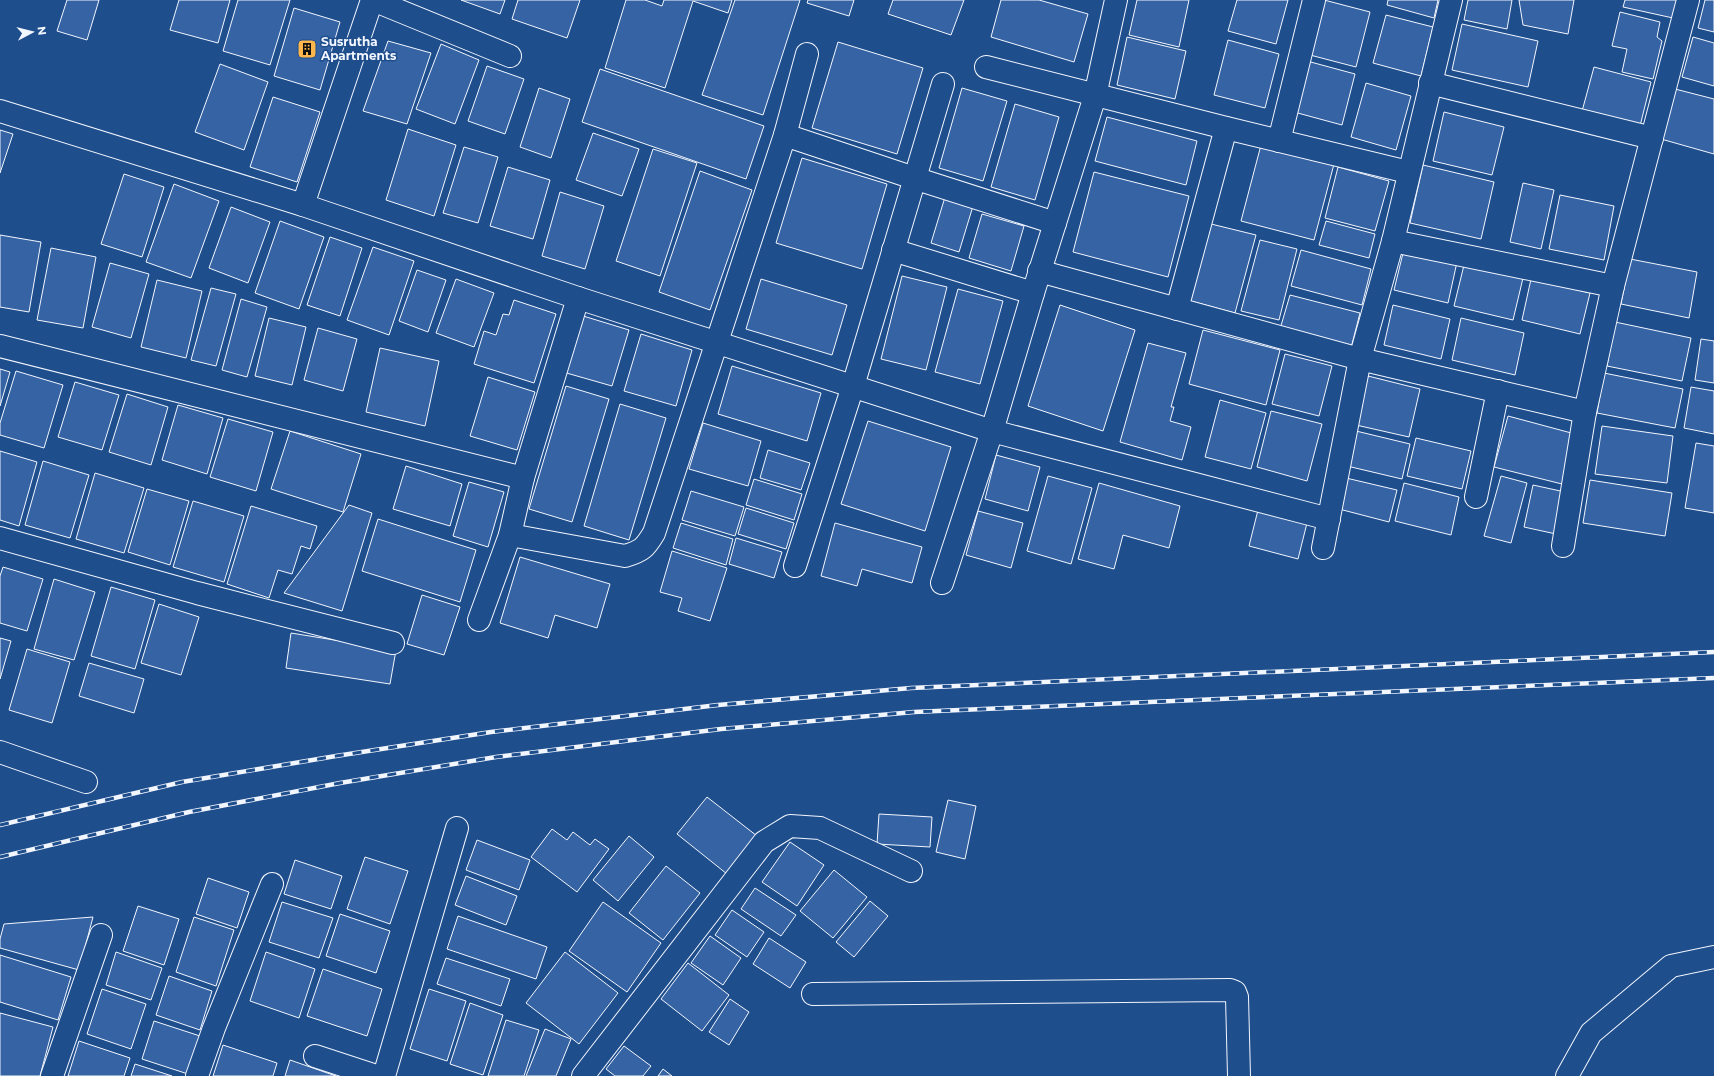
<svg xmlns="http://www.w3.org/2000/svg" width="1714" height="1076" viewBox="0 0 1714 1076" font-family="Montserrat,sans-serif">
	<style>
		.building { fill: #3563a3; stroke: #f2f6ff }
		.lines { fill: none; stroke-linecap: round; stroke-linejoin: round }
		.street-casing { stroke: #f2f6ff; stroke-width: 24 }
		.street { stroke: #1f4e8c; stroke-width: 22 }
		.rail-casing { stroke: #f2f6ff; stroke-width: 4.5 }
		.rail { stroke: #1f4e8c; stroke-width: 3; stroke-dasharray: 9; stroke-linecap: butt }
		.labels { text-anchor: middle; stroke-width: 3; stroke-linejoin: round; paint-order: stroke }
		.poi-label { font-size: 12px; font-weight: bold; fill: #f2f6ff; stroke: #1f4e8c; text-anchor: start }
	</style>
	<rect width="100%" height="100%" fill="#1f4e8c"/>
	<g class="building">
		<path d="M67,0H99L87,40L57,31Z"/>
		<path d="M179,0H230L218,43L170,30Z"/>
		<path d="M238,0H290L270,65L223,51Z"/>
		<path d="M461,0H505L500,14Z"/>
		<path d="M518,0H580L567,38L512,19Z"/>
		<path d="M626,0H645L662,6L664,0H732L728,13L693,1L665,88L605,68Z"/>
		<path d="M735,0H800L763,115L702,95Z"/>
		<path d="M808,0H854L849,16L807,3Z"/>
		<path d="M893,0H964L951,35L888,14Z"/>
		<path d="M1001,0H1039L1088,14L1074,62L991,37Z"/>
		<path d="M1137,0H1189L1179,47L1129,35Z"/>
		<path d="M1237,0H1288L1276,44L1228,31Z"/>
		<path d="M1324,0L1370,12L1356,67L1310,55Z"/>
		<path d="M1388,0H1438L1434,18L1387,5Z"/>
		<path d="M1468,0H1512L1507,29L1464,20Z"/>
		<path d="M1519,0H1574L1568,34L1523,25Z"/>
		<path d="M1625,0H1678L1673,18L1623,7Z"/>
		<path d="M1705,0H1714V32L1698,28Z"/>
		<path d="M294,8L340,22L320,90L274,76Z"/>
		<path d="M1620,12L1660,22L1657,37L1662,41L1653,79L1622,72L1627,49L1612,46Z"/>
		<path d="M1386,15L1433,27L1421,76L1373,63Z"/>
		<path d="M1462,24L1538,41L1528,87L1452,70Z"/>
		<path d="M1127,37L1186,51L1175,99L1117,85Z"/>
		<path d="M1693,37L1714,43V86L1682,77Z"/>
		<path d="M1228,40L1279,54L1265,108L1214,95Z"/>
		<path d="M388,41L431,53L407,124L363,111Z"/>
		<path d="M838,42L923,68L897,154L812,128Z"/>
		<path d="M441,44L479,60L455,124L416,109Z"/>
		<path d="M1307,61L1355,74L1342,125L1294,112Z"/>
		<path d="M220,64L268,82L244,150L195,132Z"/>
		<path d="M487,66L524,79L505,134L468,121Z"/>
		<path d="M1594,67L1651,82L1639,130L1581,115Z"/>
		<path d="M600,69L764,126L746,179L582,122Z"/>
		<path d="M1366,83L1411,96L1396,150L1351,137Z"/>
		<path d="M539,88L570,99L551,158L520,147Z"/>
		<path d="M962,88L1007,101L983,181L939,168Z"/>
		<path d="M1675,89L1714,99V154L1661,139Z"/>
		<path d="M273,97L320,112L297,182L250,167Z"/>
		<path d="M1015,104L1059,117L1035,200L991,187Z"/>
		<path d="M1444,112L1504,127L1492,175L1433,161Z"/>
		<path d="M1107,117L1197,141L1186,185L1095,161Z"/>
		<path d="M408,129L456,145L434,216L386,200Z"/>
		<path d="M0,130L13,134L0,173Z"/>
		<path d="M593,133L639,149L622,196L576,180Z"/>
		<path d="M1261,145L1334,164L1314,240L1241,221Z"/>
		<path d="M464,147L498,157L478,223L443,213Z"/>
		<path d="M653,149L697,163L660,276L616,261Z"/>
		<path d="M802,158L887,184L862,269L776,243Z"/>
		<path d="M1423,165L1494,182L1481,239L1410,223Z"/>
		<path d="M508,167L550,180L533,239L490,226Z"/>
		<path d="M1338,167L1389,181L1375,231L1325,218Z"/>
		<path d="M700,171L752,190L710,310L659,292Z"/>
		<path d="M1094,172L1189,196L1168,277L1073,252Z"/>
		<path d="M124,174L164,187L142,257L101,244Z"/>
		<path d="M1523,183L1554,190L1541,249L1510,242Z"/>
		<path d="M174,184L219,201L191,278L146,262Z"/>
		<path d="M560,192L604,206L585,269L542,256Z"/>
		<path d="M1560,195L1614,206L1604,260L1549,249Z"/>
		<path d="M945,197L973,206L959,252L931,243Z"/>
		<path d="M231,207L270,222L248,283L209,268Z"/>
		<path d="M982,214L1024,226L1011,271L969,258Z"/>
		<path d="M280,221L324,237L299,309L255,293Z"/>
		<path d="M1326,221L1375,234L1369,258L1319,245Z"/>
		<path d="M1207,223L1256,235L1235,313L1187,300Z"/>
		<path d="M0,235L41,242L29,312L0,307Z"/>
		<path d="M330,237L362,248L340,316L307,305Z"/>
		<path d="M1260,240L1297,249L1279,320L1241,311Z"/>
		<path d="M373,247L414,261L389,335L347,320Z"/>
		<path d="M51,248L96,257L83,328L37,320Z"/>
		<path d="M1404,249L1457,262L1448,303L1394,290Z"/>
		<path d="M1301,250L1371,269L1362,305L1291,286Z"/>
		<path d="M1630,259L1697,272L1689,318L1621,304Z"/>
		<path d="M110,263L149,274L131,338L92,327Z"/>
		<path d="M1464,265L1523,278L1513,320L1454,306Z"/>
		<path d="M417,270L446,280L428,332L399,321Z"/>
		<path d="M902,276L947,287L926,370L881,359Z"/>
		<path d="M456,279L494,293L474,347L436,333Z"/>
		<path d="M761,279L847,305L832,355L746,329Z"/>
		<path d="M1531,279L1590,293L1580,334L1522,320Z"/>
		<path d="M157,280L202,291L186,358L141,347Z"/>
		<path d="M211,288L236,294L216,366L191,360Z"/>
		<path d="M958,289L1003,301L980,384L935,372Z"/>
		<path d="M1290,295L1360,313L1351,348L1280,329Z"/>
		<path d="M241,299L267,307L247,377L222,370Z"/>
		<path d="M514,300L556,314L534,383L474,364L484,331L496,335L503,314L509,315Z"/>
		<path d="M1060,305L1135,330L1103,431L1028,406Z"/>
		<path d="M1393,305L1450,319L1441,359L1384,345Z"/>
		<path d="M580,315L629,330L612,386L563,372Z"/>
		<path d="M269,318L306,327L292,385L255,376Z"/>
		<path d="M1461,318L1524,333L1515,375L1452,360Z"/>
		<path d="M1615,322L1691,338L1682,381L1607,366Z"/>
		<path d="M318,328L357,339L343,391L304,380Z"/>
		<path d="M1203,330L1280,350L1266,405L1189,384Z"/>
		<path d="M641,334L692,350L676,406L624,391Z"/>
		<path d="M1701,339L1714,341V383L1695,380Z"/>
		<path d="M1148,343L1186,353L1171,407H1174L1170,421L1191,427L1182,460L1120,442Z"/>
		<path d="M380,348L439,361L425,426L366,412Z"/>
		<path d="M1285,354L1332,366L1319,416L1272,404Z"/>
		<path d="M732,366L821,393L807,441L718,414Z"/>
		<path d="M0,369L10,372L0,406Z"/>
		<path d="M16,371L63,385L44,448L0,435V423Z"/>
		<path d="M1604,373L1683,389L1675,428L1597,413Z"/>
		<path d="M1368,376L1420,389L1409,437L1356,425Z"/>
		<path d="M488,377L535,392L517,450L470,436Z"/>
		<path d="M75,382L119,395L102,450L58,437Z"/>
		<path d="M566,386L609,399L572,522L529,509Z"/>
		<path d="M1691,387L1714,391V434L1684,428Z"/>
		<path d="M127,394L168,407L151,465L109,452Z"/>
		<path d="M1220,400L1266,413L1251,469L1205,457Z"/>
		<path d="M620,404L666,418L629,540L584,526Z"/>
		<path d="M178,405L223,418L207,474L162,460Z"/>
		<path d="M1271,411L1322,424L1307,481L1257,467Z"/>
		<path d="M1508,416L1575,434L1562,484L1494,467Z"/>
		<path d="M228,419L273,432L256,491L210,477Z"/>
		<path d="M868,421L951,447L925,531L841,504Z"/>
		<path d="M703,423L761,441L748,486L689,469Z"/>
		<path d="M1602,426L1673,436L1667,483L1595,474Z"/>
		<path d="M290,431L361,454L343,512L271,489Z"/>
		<path d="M1356,431L1410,444L1402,479L1347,466Z"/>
		<path d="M1416,438L1471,451L1462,489L1407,476Z"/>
		<path d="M1696,443L1714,446V513L1685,508Z"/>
		<path d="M768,450L810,463L801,490L760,478Z"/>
		<path d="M0,451L37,462L19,526L0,520Z"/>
		<path d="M996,455L1040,467L1028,511L985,499Z"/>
		<path d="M43,461L89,475L70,538L25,525Z"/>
		<path d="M406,466L462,484L450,526L393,509Z"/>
		<path d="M95,473L144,488L124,553L76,539Z"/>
		<path d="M1048,476L1092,488L1071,564L1027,551Z"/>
		<path d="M1501,476L1527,483L1511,543L1484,536Z"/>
		<path d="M1346,478L1397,490L1389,522L1339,509Z"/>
		<path d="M754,479L802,494L794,520L746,505Z"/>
		<path d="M1590,480L1672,493L1665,536L1583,523Z"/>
		<path d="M469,482L504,492L488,547L453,536Z"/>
		<path d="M1099,483L1180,506L1169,548L1123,535L1114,569L1078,559Z"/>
		<path d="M1404,483L1459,497L1451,535L1395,521Z"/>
		<path d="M1533,485L1565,492L1556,534L1524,527Z"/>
		<path d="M147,489L189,501L170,565L128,552Z"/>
		<path d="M691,491L744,507L735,536L682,520Z"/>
		<path d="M193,501L244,516L224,582L173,567Z"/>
		<path d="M349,505L372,513L342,611L284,593Z"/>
		<path d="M251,506L317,526L310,549L301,546L292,574L278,570L269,598L227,584Z"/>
		<path d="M746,508L794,523L786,549L738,534Z"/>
		<path d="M1258,510L1307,523L1298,559L1249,546Z"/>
		<path d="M978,511L1023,523L1011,568L966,555Z"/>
		<path d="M378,519L476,550L460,602L362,571Z"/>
		<path d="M681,523L733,539L726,565L673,548Z"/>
		<path d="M835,523L922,547L912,583L862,569L857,586L821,576Z"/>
		<path d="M736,538L782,552L774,578L729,564Z"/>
		<path d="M672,551L727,568L710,621L678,611L682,598L660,592Z"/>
		<path d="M520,557L610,584L597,628L555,615L548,638L500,623Z"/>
		<path d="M3,567L43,579L27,631L0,623V576Z"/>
		<path d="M54,579L95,592L74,660L34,649Z"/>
		<path d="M111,587L155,600L135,669L91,656Z"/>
		<path d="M422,595L460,607L444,655L407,644Z"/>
		<path d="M159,604L199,617L181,675L141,663Z"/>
		<path d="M291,633L396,650L390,684L286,668Z"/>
		<path d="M0,638L11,641L0,679Z"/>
		<path d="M27,649L70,662L52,723L9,710Z"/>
		<path d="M89,663L144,679L134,713L79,696Z"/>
		<path d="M707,797L757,836L727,874L677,834Z"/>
		<path d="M948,800L976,806L965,859L936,852Z"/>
		<path d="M879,814L932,817L930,847L877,844Z"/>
		<path d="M552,829L567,840L573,832L590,845L595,839L609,849L577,892L531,857Z"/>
		<path d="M629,836L654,857L618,901L593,880Z"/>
		<path d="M477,840L530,860L519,890L466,870Z"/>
		<path d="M790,842L824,865L797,906L762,882Z"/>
		<path d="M365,857L408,871L390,924L347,909Z"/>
		<path d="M295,860L342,876L331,909L284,894Z"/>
		<path d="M666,866L700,893L663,940L629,913Z"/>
		<path d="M834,870L867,897L833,938L800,911Z"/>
		<path d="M466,876L517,896L506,925L455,905Z"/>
		<path d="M208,878L249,892L237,928L196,914Z"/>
		<path d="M755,888L796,915L781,936L741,909Z"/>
		<path d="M870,901L888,916L854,957L836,942Z"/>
		<path d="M282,902L333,918L319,958L269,942Z"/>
		<path d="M603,902L661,943L627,992L569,951Z"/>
		<path d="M138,906L179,919L164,965L123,951Z"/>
		<path d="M732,910L764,932L747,957L715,935Z"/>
		<path d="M340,914L390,931L376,973L326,956Z"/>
		<path d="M458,916L547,947L536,979L447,949Z"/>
		<path d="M93,917L79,970L0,948V939L4,924Z"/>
		<path d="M194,917L234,930L216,986L176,972Z"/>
		<path d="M710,936L741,958L723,985L691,963Z"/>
		<path d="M769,938L806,962L790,988L753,964Z"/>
		<path d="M116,952L162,968L151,1000L106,985Z"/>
		<path d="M266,952L315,969L299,1018L250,1001Z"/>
		<path d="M565,952L618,993L579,1044L526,1003Z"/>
		<path d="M0,955L71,977L58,1020L0,1002Z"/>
		<path d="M446,958L510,979L501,1006L437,984Z"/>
		<path d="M688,963L729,995L702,1031L661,999Z"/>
		<path d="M323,969L382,989L367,1036L307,1016Z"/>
		<path d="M169,976L212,991L200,1030L156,1015Z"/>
		<path d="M102,989L146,1004L131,1049L87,1034Z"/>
		<path d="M429,989L466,1001L447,1061L410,1049Z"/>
		<path d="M730,999L749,1012L729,1045L709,1032Z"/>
		<path d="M470,1003L503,1015L483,1075L450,1064Z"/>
		<path d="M0,1013L53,1027L40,1076H0Z"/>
		<path d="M506,1020L539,1030L524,1076H488Z"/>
		<path d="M154,1021L200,1036L188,1074L142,1059Z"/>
		<path d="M545,1029L571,1039L556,1076H526Z"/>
		<path d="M79,1041L130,1058L124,1076H68Z"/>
		<path d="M223,1045L277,1063L273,1076H213Z"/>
		<path d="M624,1046L651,1066L643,1076H615L606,1069Z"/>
		<path d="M290,1060L336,1076H285Z"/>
		<path d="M135,1064L172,1076H131Z"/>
		<path d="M663,1069L672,1076H658Z"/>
	</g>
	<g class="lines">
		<g class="street-casing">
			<g id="street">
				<path d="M373,0L510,56"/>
				<path d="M986,67L1226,128L1408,172"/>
				<path d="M1430,83L1652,138"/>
				<path d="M0,111L303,205L578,298L992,431L1329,519"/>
				<path d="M785,135L914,178L1055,223"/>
				<path d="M1279,141L1314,0"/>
				<path d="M303,205L372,0"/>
				<path d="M1393,241L1613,286"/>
				<path d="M893,250L1033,293"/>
				<path d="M1039,271L1360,359L1585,412"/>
				<path d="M1177,309L1226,128"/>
				<path d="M0,346L523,478"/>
				<path d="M1476,497L1498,391"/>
				<path d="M510,535L625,556C642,551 645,548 654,533L785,135L807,54"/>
				<path d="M0,538L197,593L393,643"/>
				<path d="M1563,546L1585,412L1613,286L1688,0"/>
				<path d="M1323,548L1360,359L1393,241L1451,0"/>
				<path d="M795,566L853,386L943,84"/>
				<path d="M942,583L992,431L1033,293L1095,96L1116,0"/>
				<path d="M479,620L510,535L523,478L578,298"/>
				<path d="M0,752L86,782"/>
				<path d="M813,994L1230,990L1235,992L1237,997L1239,1076"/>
				<path d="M315,1056L376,1076"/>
				<path d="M52,1076L101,935"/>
				<path d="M197,1076L214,1028L272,884"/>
				<path d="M384,1076L457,828"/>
				<path d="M583,1076L764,842L790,826L820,828L911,871"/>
				<path d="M1567,1076L1591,1033L1671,966L1714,957"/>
			</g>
		</g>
		<use href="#street" class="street"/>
		<g class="rail-casing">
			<g id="rail">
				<path d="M0,825L182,782L336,756L491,732L718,705L911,688L1714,652"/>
				<path d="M0,857L189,812L340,783L496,757L721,729L914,712L1714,678"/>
			</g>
		</g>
		<use href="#rail" class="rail"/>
	</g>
	<defs>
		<g id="building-square" transform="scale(1)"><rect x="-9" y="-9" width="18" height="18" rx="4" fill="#ffb74d" stroke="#1f4e8c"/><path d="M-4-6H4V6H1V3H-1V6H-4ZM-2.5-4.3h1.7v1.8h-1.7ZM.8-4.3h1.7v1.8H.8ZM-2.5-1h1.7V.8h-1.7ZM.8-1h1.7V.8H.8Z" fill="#111"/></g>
	</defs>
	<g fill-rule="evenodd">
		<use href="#building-square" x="307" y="49"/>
	</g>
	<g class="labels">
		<g class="poi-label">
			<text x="321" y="46">Susrutha<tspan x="321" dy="14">Apartments</tspan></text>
		</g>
	</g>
	<g transform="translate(32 32) rotate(83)" stroke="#1f4e8c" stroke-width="3" paint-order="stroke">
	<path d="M0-3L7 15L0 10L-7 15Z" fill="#f2f6ff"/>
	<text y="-6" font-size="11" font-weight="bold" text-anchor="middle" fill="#f2f6ff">N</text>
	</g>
</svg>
